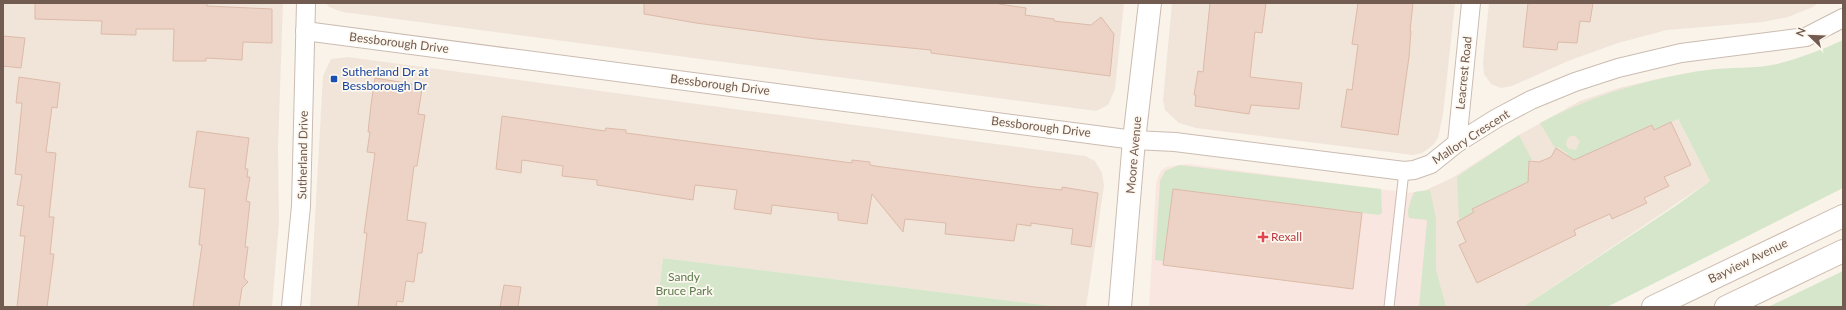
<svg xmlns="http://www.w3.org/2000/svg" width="1846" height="310" viewBox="0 0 1846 310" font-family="Lato,sans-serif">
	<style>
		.residential { fill: #f1e5da }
		.commercial { fill: #f9e6e0 }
		.green { fill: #d6e6ca; fill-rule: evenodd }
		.building { fill: #ecd3c5; stroke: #ddbaa8 }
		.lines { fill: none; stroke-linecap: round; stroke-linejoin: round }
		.service-casing { stroke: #cbbcb1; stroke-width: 11 }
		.minor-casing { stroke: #cbbcb1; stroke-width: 20 }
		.tertiary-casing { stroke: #cbbcb1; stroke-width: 24 }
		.secondary-casing { stroke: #cdbcaf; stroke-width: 24 }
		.service { stroke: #fff; stroke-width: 9 }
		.minor { stroke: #fff; stroke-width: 18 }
		.tertiary { stroke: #fff; stroke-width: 22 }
		.secondary { stroke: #fff; stroke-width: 22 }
		.transit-dot { fill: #1a4fb4; stroke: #fdf8f0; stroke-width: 1.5 }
		.health-dot { fill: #e0444e; stroke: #fdf8f0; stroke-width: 1.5 }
		.labels { text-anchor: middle; stroke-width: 3.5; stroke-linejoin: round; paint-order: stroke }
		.street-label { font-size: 12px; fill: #725b50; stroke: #fdf8f0 }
		.transit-label { font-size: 12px; fill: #164399; stroke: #fdf8f0; text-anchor: start }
		.health-label { font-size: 12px; fill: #be3a42; stroke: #fdf8f0; text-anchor: start }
		.park-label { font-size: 12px; fill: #5c7b4d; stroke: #fdf8f0 }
	</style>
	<rect width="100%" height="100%" fill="#faf3ea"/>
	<g class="residential">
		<path d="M3,3H283L278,148L279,222L272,307H3Z"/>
		<path d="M326,3H1124L1115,89L1108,105L1096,111L343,12L329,7Z"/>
		<path d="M1172,3H1455L1443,114L1438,138L1433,145L1422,153L1413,155L1196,128L1179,123L1165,110L1163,100Z"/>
		<path d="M1489,3H1818L1813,7L1788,17L1763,22L1667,30L1618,43L1568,61L1512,86L1501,88L1491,84L1484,74L1483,62Z"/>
		<path d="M348,57L1085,156L1095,161L1102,173L1104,186L1086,307H1060L663,258L657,307H310L323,76L331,59Z"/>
		<path d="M1657,79L1710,181L1523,307H1443L1432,270L1426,190L1452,178L1519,135L1580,101L1619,88Z"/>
	</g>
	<path class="commercial" d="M1188,164L1409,193L1426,190L1432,218V270L1442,307H1149L1156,184L1158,177L1161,171L1166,167Z"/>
	<g class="green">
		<path d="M1843,40V188L1607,307H1523L1677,205L1710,181L1678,119L1585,162L1583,156L1573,162L1567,157L1568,154L1558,147L1555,148L1540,123C1592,96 1649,78 1707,70C1730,67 1755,69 1777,64C1800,58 1822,50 1843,40ZM1570,136H1575L1580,141L1576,150L1569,149L1566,145L1567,139Z"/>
		<path d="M1519,135L1532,160H1530V174L1541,182L1459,221L1457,177Z"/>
		<path d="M1179,165L1381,189L1382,213L1379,215L1362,213L1173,189L1163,261L1155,260L1160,181L1165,171Z"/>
		<path d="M1430,190L1436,219V270L1446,307H1419L1427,220L1409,218C1406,211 1411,200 1414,192Z"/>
		<path d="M663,258L1060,307H657Z"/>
		<path d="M1843,271V307H1768Z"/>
	</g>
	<g class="building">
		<path d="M35,3H207V6L272,9V43L243,42L242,60L206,58V61H173L174,29H136V35L101,34L102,21L35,19Z"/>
		<path d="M644,3H999V4L1026,8L1025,15L1054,19V21L1091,25L1101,17L1114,34L1110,76L931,53V50L816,39L696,23L644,14Z"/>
		<path d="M1210,3H1266L1262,33L1255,32L1250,77L1302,83L1299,109L1251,105L1249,114L1195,106L1196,95H1194L1198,71L1203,72Z"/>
		<path d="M1358,3H1413L1410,31H1411L1409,57L1398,135L1341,127L1347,89L1352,90L1358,45L1352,44Z"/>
		<path d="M1528,3H1593L1590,22L1580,21L1577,43L1558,42L1557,50L1523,47Z"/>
		<path d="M3,36L25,38L21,68L3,66Z"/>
		<path d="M19,77L60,83L57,108L52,107L46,152L56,153L49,217H54L50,254H54L47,307H17L25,236H20L24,206L17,205L22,175L15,174L22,103H16Z"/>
		<path d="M375,78L412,84L411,88L422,89L418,114L425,115L417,166H414L407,220L426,223L422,253H418L414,282L406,281L403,302L397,301L396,307H358L367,233H364L375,153L367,152L370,132H368L371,105Z"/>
		<path d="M502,116L605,131L606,128L626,130V133L852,163V160L870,162V165L875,166L1035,187L1062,190V187L1098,193L1091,247L1071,244L1073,229L1031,223V226L1017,224L1014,241L945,234L946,223L905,219L903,232L872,194L867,224L838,220V213L772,205L771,214L734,209L737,190L695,185L693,200L597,185V180L562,176L563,166L522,160L521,173L496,169Z"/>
		<path d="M1671,122L1691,165L1664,177L1669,186L1644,198L1647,203L1612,219L1610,214L1574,230L1576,235L1477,283L1459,245L1466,242L1457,222L1474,212L1472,209L1528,182L1529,161L1539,162L1551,157L1556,148L1574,160L1652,125L1654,130Z"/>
		<path d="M197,131L249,138L245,169H248L247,177H250L246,201L250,202L245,247H248L244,278L248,282L242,288L239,307H193L202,245H199L205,189L189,187Z"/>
		<path d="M1173,189L1362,213L1353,289L1163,265Z"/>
		<path d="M504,285L521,287L518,307H500Z"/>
	</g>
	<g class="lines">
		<g class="service-casing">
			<path id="service" d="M1389,307L1404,171"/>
		</g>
		<g class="minor-casing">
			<g id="minor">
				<path d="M305,31L1134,140L1175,142L1404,171L1414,170L1431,164L1457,143L1497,118L1531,100L1575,82L1618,68L1681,53L1806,37L1843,18"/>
				<path d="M1457,143L1471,3"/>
				<path d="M291,307L301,206L306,3"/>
			</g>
		</g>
		<g class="tertiary-casing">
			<path id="tertiary" d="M1120,307L1134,140L1150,3"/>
		</g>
		<g class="secondary-casing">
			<g id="secondary">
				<path d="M1653,307L1843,216"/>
				<path d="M1726,307L1843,251"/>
			</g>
		</g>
		<use href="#service" class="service"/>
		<use href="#minor" class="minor"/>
		<use href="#tertiary" class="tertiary"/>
		<use href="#secondary" class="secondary"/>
	</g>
	<rect class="transit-dot" x="330" y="75" width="8" height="8" rx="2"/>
	<path class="health-dot" d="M1261 231h4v4h4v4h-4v4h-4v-4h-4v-4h4z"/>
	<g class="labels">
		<g class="street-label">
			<text transform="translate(399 43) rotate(7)" y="4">Bessborough Drive</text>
			<text transform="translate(1464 73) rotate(-84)" y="4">Leacrest Road</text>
			<text transform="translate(720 85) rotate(7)" y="4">Bessborough Drive</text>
			<text transform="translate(1041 127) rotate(7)" y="4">Bessborough Drive</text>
			<text transform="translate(1471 137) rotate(-33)" y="4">Mallory Crescent</text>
			<text transform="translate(303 155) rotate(-89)" y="4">Sutherland Drive</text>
			<text transform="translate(1134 155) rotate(-85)" y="4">Moore Avenue</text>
			<text transform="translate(1748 261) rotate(-26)" y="4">Bayview Avenue</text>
		</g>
		<g class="transit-label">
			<text x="342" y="76">Sutherland Dr at<tspan x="342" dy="14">Bessborough Dr</tspan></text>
		</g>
		<g class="health-label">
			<text x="1271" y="241">Rexall</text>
		</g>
		<g class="park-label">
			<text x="684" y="281">Sandy<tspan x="684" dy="14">Bruce Park</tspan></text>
		</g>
	</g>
	<rect width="1846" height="310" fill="none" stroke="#725b50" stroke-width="8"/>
	<g transform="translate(1810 36) rotate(293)" stroke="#fdf8f0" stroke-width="3" paint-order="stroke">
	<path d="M0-3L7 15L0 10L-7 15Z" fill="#725b50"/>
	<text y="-6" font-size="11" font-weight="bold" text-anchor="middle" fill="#725b50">N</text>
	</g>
</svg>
